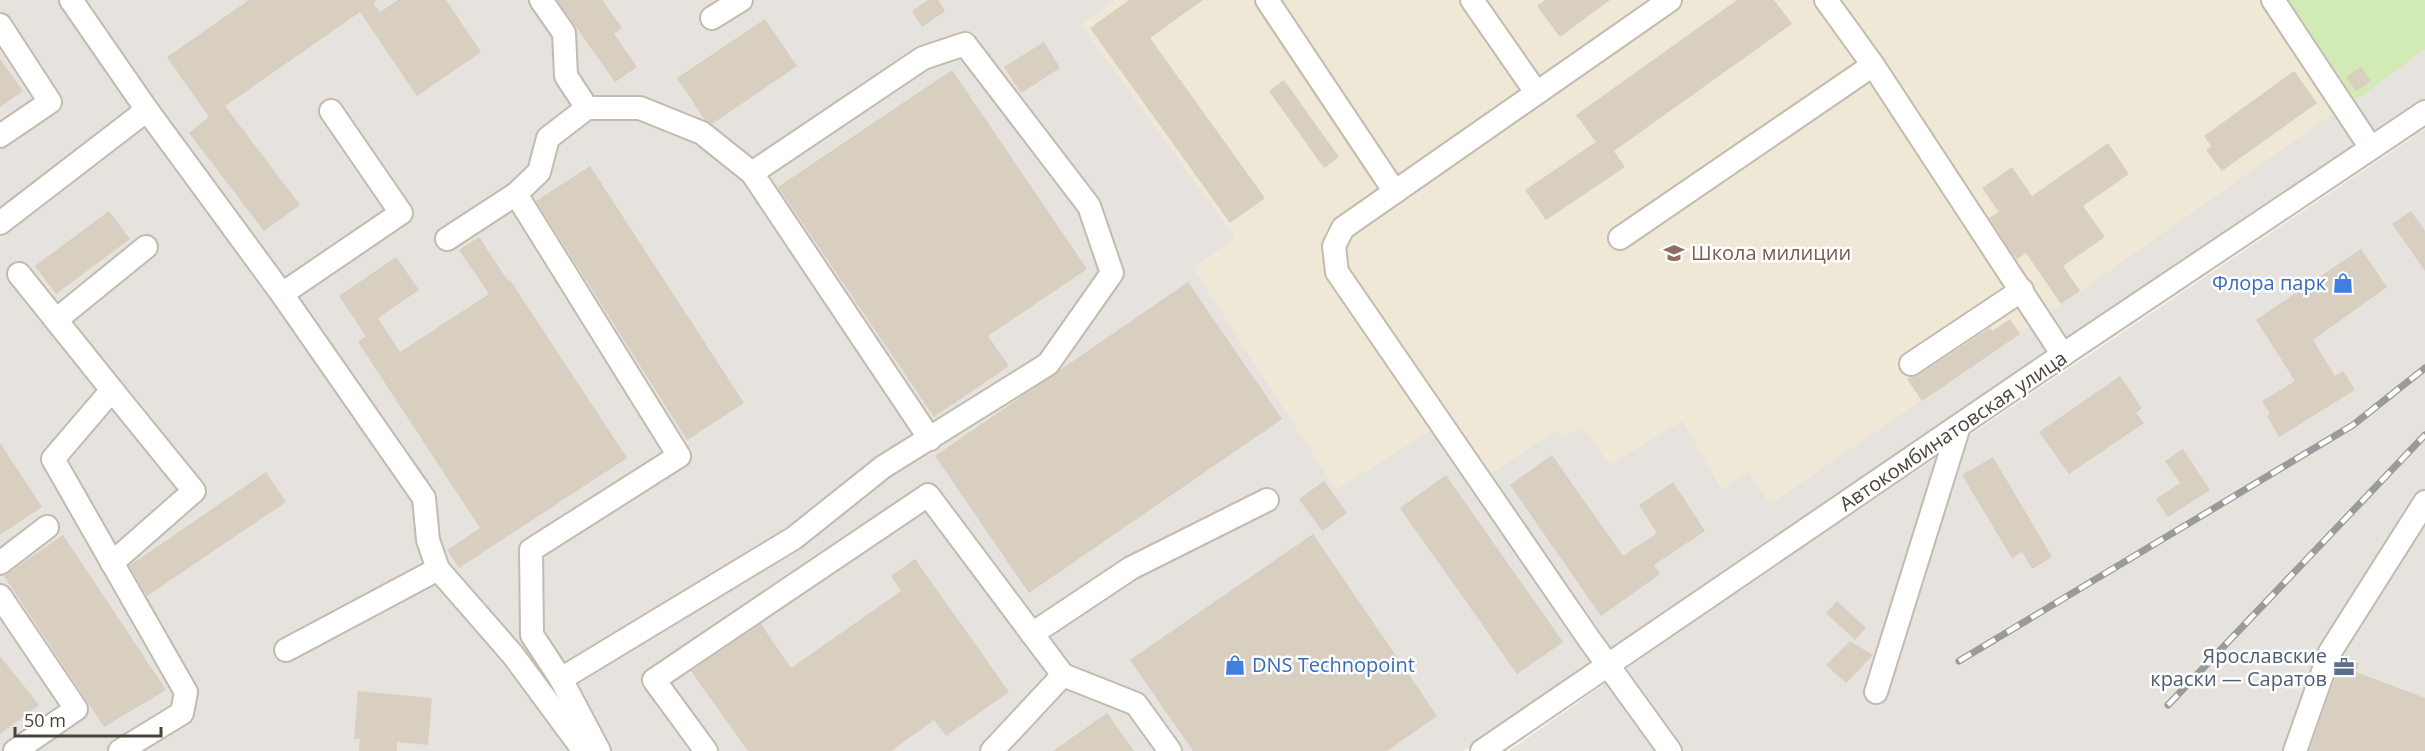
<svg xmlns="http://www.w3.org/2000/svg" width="2425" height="751" viewBox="0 0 2425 751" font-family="'Open Sans',sans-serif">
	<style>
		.industrial { fill: #e6e2dd }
		.education { fill: #efe8d6 }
		.green { fill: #d2eab5 }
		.building { fill: #d8cfc1 }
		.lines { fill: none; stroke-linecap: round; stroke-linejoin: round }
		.minor-casing { stroke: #c2bbae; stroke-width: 26 }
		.minor { stroke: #fff; stroke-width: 22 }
		.rail-casing { stroke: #9a9a9a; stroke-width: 7 }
		.rail { stroke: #fff; stroke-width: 4.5; stroke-dasharray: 14; stroke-linecap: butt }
		.labels { text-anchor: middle; stroke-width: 5; stroke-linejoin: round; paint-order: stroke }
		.education-label { font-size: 20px; fill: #785e54; stroke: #fff; text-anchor: start }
		.shop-label { font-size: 20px; fill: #366cbe; stroke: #fff; text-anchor: end }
		.street-label { font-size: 20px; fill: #4b4439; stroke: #fff }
		.service-label { font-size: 20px; fill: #4e5e75; stroke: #fff; text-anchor: end }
	</style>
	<rect width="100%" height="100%" fill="#f6f3ec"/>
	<g class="industrial">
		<path d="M0,0H2425V100L1463,751H0Z"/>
		<path d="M2425,129V751H1509L1704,614Z"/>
	</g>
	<path class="education" d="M1114,0H2425V49L2024,331L1770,504L1748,472L1722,490L1682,421L1610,465L1582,426L1562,439L1556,430L1489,475L1451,418L1336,490L1193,268L1235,238L1081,25Z"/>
	<path class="green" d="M2288,0H2425V49L2356,100Z"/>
	<g class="building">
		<path d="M249,0H377L373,3L380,12L398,0H446L481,52L417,96L360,12L225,106L300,205L264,231L189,133L209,117L167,57Z"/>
		<path d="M557,0H602L622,28L614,34L637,67L615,82Z"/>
		<path d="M928,0H938L945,11L922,27L912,11Z"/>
		<path d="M1129,0H1203L1150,38L1265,198L1230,223L1090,28Z"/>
		<path d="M1545,0H1610L1560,37L1537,6Z"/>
		<path d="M1737,0H1774L1792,24L1614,151L1625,167L1546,220L1525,190L1596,142L1576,115Z"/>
		<path d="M765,19L797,66L712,124L705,120L677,78Z"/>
		<path d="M1044,42L1060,68L1021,93L1004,67Z"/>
		<path d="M0,59L23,91L0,107Z"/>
		<path d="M2361,67L2371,81L2356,91L2346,77Z"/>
		<path d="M952,70L1087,269L988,336L1009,366L934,417L778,187Z"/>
		<path d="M2294,71L2317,103L2222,171L2206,150L2211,146L2204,136Z"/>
		<path d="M1284,80L1339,157L1324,168L1269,91Z"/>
		<path d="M2108,143L2129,174L2083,206L2105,237L2063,266L2080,291L2061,304L2026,253L2017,259L2012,253L1989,218L1999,212L1982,188L2012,167L2032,196Z"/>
		<path d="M590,166L744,403L687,440L536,201Z"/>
		<path d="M109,211L130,239L56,294L35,266Z"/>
		<path d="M2411,211L2425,231V271L2392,224Z"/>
		<path d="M479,237L508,281L510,280L627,458L459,568L447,550L480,528L358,342L366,336L339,296L396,257L419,290L378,318L400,352L489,294L459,250Z"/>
		<path d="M2361,249L2387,287L2313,340L2335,376L2343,371L2355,390L2279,437L2267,416L2270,414L2262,401L2295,381L2256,320Z"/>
		<path d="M1188,282L1282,419L1029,593L935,456Z"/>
		<path d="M2010,319L2020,334L1922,401L1907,379L1918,375L1990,328L1992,331Z"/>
		<path d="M2120,376L2142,408L2136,413L2144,423L2069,474L2039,432Z"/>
		<path d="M0,443L42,507L0,535Z"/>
		<path d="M2183,449L2210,490L2168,517L2156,499L2180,483L2165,461Z"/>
		<path d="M1552,455L1623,556L1657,533L1639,505L1673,482L1705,531L1654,565L1660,574L1601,616L1510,485Z"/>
		<path d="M1993,457L2052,557L2032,569L2022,552L2012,558L1962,475Z"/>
		<path d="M266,472L286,502L147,596L129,566Z"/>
		<path d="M1446,475L1563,642L1517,674L1400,508Z"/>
		<path d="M1324,481L1347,513L1322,531L1299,499Z"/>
		<path d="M1313,534L1437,716L1387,751H1193L1130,660Z"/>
		<path d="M63,535L166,690L104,727L4,576Z"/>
		<path d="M915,559L1009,692L946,736L934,720L891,751H748L691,671L761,624L791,668L901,591L891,576Z"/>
		<path d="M1837,601L1866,628L1855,640L1826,613Z"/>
		<path d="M1850,641L1873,655L1846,683L1826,665Z"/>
		<path d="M0,656L39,705L0,734Z"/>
		<path d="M2342,658L2359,663L2356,672L2425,698V751H2309Z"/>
		<path d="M358,691L432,698L428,745L397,742V751H359L360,739H354Z"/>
		<path d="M1107,713L1134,751H1053Z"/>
	</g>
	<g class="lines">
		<g class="minor-casing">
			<g id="minor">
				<path d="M71,0L147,110L282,294L424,498L428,540L438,569L513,655L584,751"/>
				<path d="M541,0L564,33L566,76L587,108"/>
				<path d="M1267,0L1395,192"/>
				<path d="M1472,0L1536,92"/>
				<path d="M1826,0L1873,65L2063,355"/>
				<path d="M2273,0L2371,148"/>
				<path d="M712,18L741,0"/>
				<path d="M0,25L50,102L0,136"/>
				<path d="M0,223L147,110"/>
				<path d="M1620,238L1873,65"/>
				<path d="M447,239L516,194"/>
				<path d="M19,274L112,390L53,459L186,692L182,713L120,751"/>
				<path d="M282,294L401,213L331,111"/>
				<path d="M56,320L146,247"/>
				<path d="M1911,364L2022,290"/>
				<path d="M112,390L194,491L112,563"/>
				<path d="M0,563L47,527"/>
				<path d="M0,596L76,709L15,751"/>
				<path d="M1032,634L1131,568L1267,500"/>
				<path d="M286,650L438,569"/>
				<path d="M561,679L794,538L883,467L1048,364L1112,273L1089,206L965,44L923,58L752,173L930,439"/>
				<path d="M1876,692L1959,426"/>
				<path d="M599,751L561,679L532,635L531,550L679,456L516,194L539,172L548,138L587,108H640L702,133L752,173"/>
				<path d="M706,751L654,680L928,495L1063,675L1136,704L1170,751"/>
				<path d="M992,751L1063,675"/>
				<path d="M1482,751L2052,362L2425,112"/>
				<path d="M1670,751L1589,639L1337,272L1334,246L1343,228L1670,0"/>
				<path d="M2295,751L2330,652L2425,502"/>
			</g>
		</g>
		<use href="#minor" class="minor"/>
		<g class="rail-casing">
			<g id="rail">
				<path d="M1959,661L2353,425L2425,368"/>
				<path d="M2168,705L2425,435"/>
			</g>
		</g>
		<use href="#rail" class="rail"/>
	</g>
	<defs>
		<g id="university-bare" transform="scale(1.62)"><path d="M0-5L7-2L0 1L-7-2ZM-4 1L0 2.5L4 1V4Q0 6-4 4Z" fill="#8d6e63" stroke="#fff" stroke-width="2.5" paint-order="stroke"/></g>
		<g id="shop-bare" transform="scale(1.62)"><path d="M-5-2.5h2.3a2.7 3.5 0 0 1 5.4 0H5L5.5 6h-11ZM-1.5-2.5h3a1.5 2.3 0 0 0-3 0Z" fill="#3f7fe0" stroke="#fff" stroke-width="2.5" paint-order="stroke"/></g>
		<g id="office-bare" transform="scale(1.62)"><path d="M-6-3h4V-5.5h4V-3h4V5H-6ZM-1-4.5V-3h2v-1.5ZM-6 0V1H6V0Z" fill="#5c6f8a" stroke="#fff" stroke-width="2.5" paint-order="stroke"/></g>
	</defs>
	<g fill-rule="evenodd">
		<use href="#university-bare" x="1674" y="253"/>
		<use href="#shop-bare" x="2343" y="283"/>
		<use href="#shop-bare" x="1235" y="665"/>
		<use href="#office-bare" x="2344" y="667"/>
	</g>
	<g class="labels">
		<g class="education-label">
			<text x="1691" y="260">Школа милиции</text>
		</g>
		<g class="shop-label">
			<text x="2326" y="290">Флора парк</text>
			<text x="1252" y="672" text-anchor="start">DNS Technopoint</text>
		</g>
		<g class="street-label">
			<text transform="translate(1953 431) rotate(-34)" y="7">Автокомбинатовская улица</text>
		</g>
		<g class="service-label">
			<text x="2327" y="663">Ярославские<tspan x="2327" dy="23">краски — Саратов</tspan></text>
		</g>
	</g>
	<path d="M15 727v9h146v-9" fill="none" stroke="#4b4439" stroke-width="3"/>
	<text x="24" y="727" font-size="18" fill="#4b4439" stroke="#ffffff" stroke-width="4.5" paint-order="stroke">50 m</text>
</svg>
